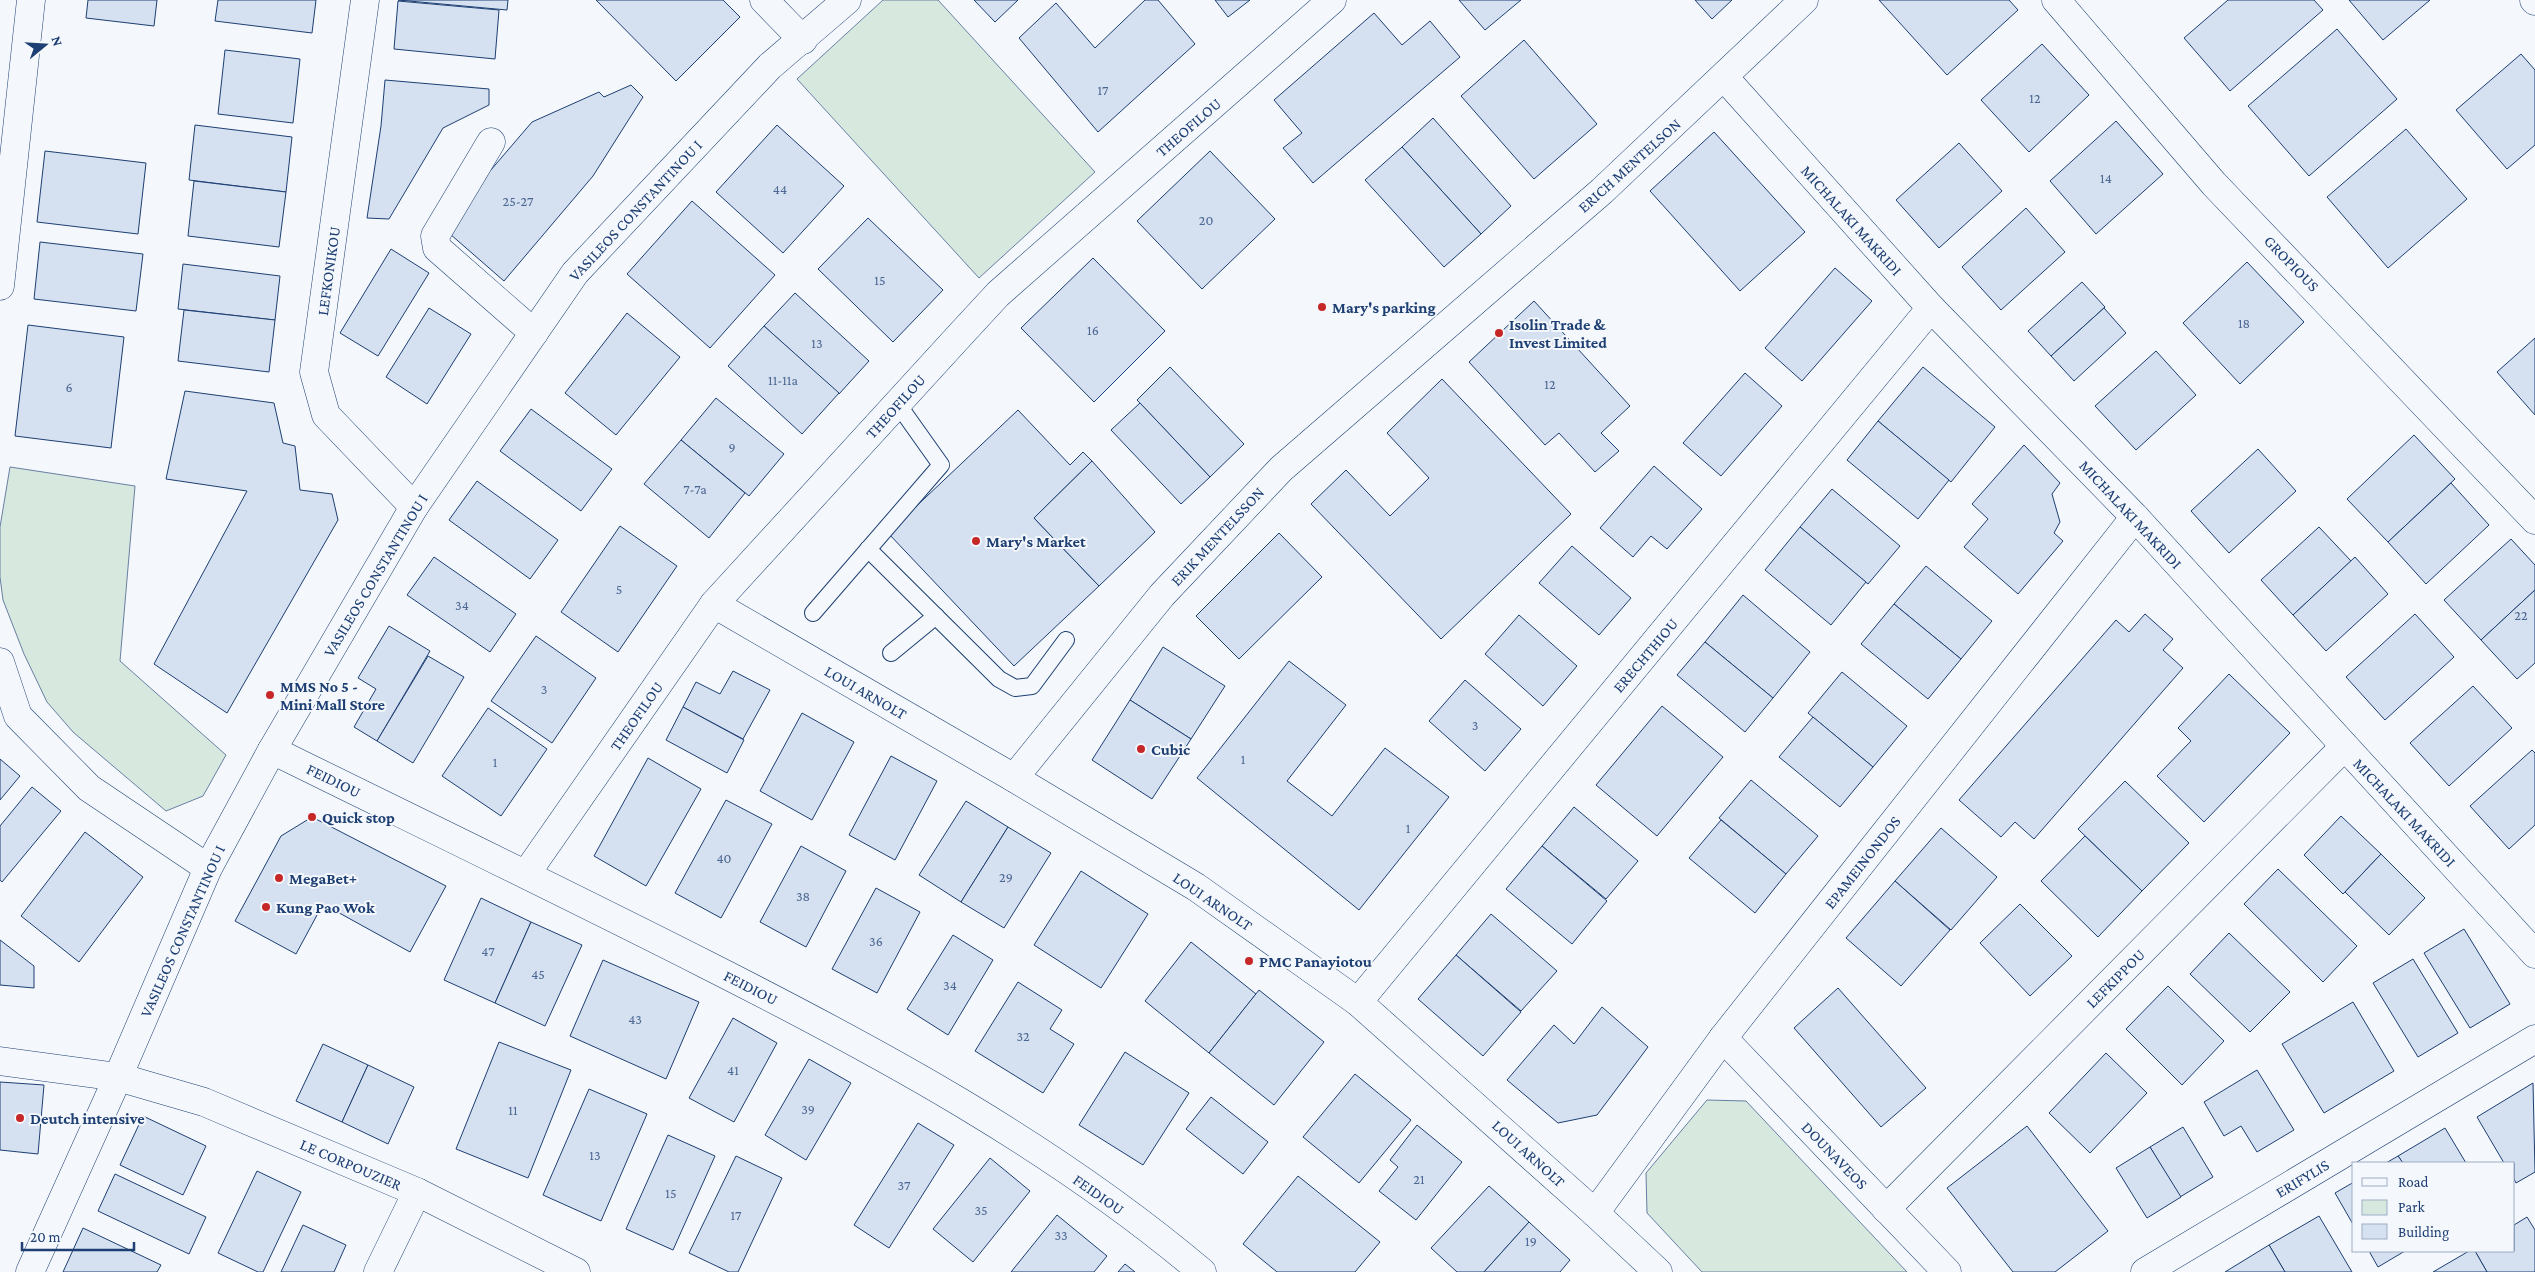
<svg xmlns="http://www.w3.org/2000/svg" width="2535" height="1272" viewBox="0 0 2535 1272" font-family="'Crimson Pro',serif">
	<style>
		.green { fill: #d7e8df; stroke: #687fa3 }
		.building { fill: #d5e0f0; stroke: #1d3f73 }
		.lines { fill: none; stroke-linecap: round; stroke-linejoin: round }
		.lane-casing { stroke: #1d3f73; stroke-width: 18 }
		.street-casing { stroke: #1d3f73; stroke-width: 29 }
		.secondary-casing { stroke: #1d3f73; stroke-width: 29 }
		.lane { stroke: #f4f7fb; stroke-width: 16 }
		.street { stroke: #f4f7fb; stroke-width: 28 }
		.secondary { stroke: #f4f7fb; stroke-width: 28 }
		.poi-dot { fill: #c62828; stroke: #f4f7fb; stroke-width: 2 }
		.labels { text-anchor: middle; stroke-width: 4; stroke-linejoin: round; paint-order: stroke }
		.number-label { font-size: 14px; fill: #4b6792 }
		.street-label { font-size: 16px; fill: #1d3f73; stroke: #f4f7fb }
		.poi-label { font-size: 16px; font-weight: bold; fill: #1d3f73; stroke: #f4f7fb; text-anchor: start }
	</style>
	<rect width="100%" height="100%" fill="#f4f7fb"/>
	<g class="green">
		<path d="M883,0H938L1095,172L979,278L797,79Z"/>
		<path d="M10,467L135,486L120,661L226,755L203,796L166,811L73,732L47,702L24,654L3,600L0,577V527Z"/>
		<path d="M1707,1100L1746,1101L1907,1272H1702L1647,1213L1646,1173Z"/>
	</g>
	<g class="building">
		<path d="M88,0H157L154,26L86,18Z"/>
		<path d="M218,0H316L312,33L215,21Z"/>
		<path d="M398,0H508L507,10Z"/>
		<path d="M596,0H723L740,17L676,81Z"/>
		<path d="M974,0H1018L995,22Z"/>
		<path d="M1145,0H1158L1195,44L1098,132L1019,38L1056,3L1095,48Z"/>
		<path d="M1215,0H1250L1228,17Z"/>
		<path d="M1459,0H1521L1485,30Z"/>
		<path d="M1695,0H1732L1712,19Z"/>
		<path d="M1879,0H2009L2018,10L1947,75Z"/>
		<path d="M2228,0H2314L2323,10L2230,91L2184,38Z"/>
		<path d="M2349,0H2430L2383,40Z"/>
		<path d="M398,1L499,10L495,59L394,49Z"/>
		<path d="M1374,13L1402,45L1430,21L1460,57L1313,183L1283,148L1302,133L1274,100Z"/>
		<path d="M2337,29L2397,99L2309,176L2248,106Z"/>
		<path d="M1524,40L1597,124L1534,179L1461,96Z"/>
		<path d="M2042,44L2089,95L2029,152L1981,100Z"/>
		<path d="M225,50L300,59L293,123L218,114Z"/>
		<path d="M2521,54L2535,70V145L2507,169L2456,110Z"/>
		<path d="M385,80L489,89V105L443,128L389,219L367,218L381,126Z"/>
		<path d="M631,85L643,97L593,176L504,281L442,227L532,122L599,92L604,97Z"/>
		<path d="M1433,118L1511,206L1481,234L1402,147Z"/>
		<path d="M2116,121L2163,174L2096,234L2050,181Z"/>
		<path d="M195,125L292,137L286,192L189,180Z"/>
		<path d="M777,125L844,186L783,253L716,192Z"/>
		<path d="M2406,129L2467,199L2388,268L2327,197Z"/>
		<path d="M1714,132L1805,232L1740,291L1650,191Z"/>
		<path d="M1959,143L2002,191L1939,248L1896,200Z"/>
		<path d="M1402,147L1481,234L1444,267L1365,180Z"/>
		<path d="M45,151L146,163L138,234L37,222Z"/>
		<path d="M1210,151L1275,219L1202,289L1137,221Z"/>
		<path d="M194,181L286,192L279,247L188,236Z"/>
		<path d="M692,201L775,275L710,348L627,274Z"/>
		<path d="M2026,208L2065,252L2001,310L1962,267Z"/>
		<path d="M868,218L943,290L893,342L818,269Z"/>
		<path d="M40,242L143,254L136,311L34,299Z"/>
		<path d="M391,249L429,273L378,356L340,333Z"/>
		<path d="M1093,258L1165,331L1094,402L1021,328Z"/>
		<path d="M2247,262L2304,322L2240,384L2183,323Z"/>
		<path d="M183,264L280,276L275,320L178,309Z"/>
		<path d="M1835,268L1872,301L1802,381L1765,348Z"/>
		<path d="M2082,282L2105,307L2051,356L2028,331Z"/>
		<path d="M795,293L869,361L839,394L764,326Z"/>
		<path d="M1534,301L1630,406L1601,433L1619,451L1595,472L1559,433L1545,445L1469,362Z"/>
		<path d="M429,308L471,334L427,404L386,377Z"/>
		<path d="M2104,308L2126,333L2074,381L2051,356Z"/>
		<path d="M184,310L275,320L269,372L178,361Z"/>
		<path d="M627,313L680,357L616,435L565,393Z"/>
		<path d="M28,325L124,337L111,448L15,436Z"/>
		<path d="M764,326L839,393L802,434L728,366Z"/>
		<path d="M2535,338V415L2497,372Z"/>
		<path d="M2156,351L2196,395L2136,450L2095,406Z"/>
		<path d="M1170,367L1244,444L1210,477L1137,400Z"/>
		<path d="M1923,367L1995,427L1951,482L1878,421Z"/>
		<path d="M1745,373L1782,406L1721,476L1683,443Z"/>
		<path d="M1442,379L1571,514L1441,639L1311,504L1346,470L1390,516L1429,478L1387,433Z"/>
		<path d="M185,391L274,403L283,443L295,446L300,490L332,494L338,520L227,713L154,664L247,491L166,479Z"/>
		<path d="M716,398L784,454L749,496L681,440Z"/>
		<path d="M1140,403L1210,477L1181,504L1111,430Z"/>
		<path d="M531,409L612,469L581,511L500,451Z"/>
		<path d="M1018,410L1070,465L1083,452L1092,461L1034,518L1099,586L1014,666L888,533Z"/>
		<path d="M1878,421L1949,480L1918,519L1847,460Z"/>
		<path d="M2414,435L2455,479L2388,542L2347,499Z"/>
		<path d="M681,440L745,493L709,538L644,484Z"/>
		<path d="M2024,445L2060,483L2052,494L2060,522L2054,533L2063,541L2018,594L1964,547L1988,519L1972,504Z"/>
		<path d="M2258,449L2296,491L2229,553L2191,511Z"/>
		<path d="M1092,461L1155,532L1099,586L1034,518Z"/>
		<path d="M1654,466L1702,509L1667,549L1651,536L1633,557L1600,528Z"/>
		<path d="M477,481L558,540L530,579L449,520Z"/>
		<path d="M2451,483L2489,525L2426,584L2388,542Z"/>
		<path d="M1832,489L1900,546L1868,584L1800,527Z"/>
		<path d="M620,526L677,566L618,652L561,612Z"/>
		<path d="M1800,527L1866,582L1831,625L1765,570Z"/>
		<path d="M2319,527L2351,561L2293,615L2261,580Z"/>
		<path d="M1279,533L1322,577L1239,659L1196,616Z"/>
		<path d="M2511,539L2535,565V590L2481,640L2444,600Z"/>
		<path d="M1572,546L1631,598L1599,635L1539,583Z"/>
		<path d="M434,557L516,614L490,652L407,595Z"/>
		<path d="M2355,557L2388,594L2326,651L2293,615Z"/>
		<path d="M1926,566L1992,621L1961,659L1894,604Z"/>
		<path d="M2535,590V663L2517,679L2481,640Z"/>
		<path d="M1743,595L1810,652L1773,698L1705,642Z"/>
		<path d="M1894,604L1961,659L1928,699L1861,644Z"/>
		<path d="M2145,614L2173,639L2163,650L2183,668L2034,839L2015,822L2001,837L1959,800L2116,620L2129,632Z"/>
		<path d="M2415,614L2454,657L2385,720L2346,677Z"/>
		<path d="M1519,615L1577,666L1543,706L1485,654Z"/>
		<path d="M389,626L430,651L377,741L354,727L376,689L358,678Z"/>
		<path d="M536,636L596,678L552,743L491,701Z"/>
		<path d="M1705,642L1773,698L1745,732L1677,675Z"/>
		<path d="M1163,647L1225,686L1191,739L1130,700Z"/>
		<path d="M428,656L464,677L413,763L377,741Z"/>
		<path d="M1289,661L1346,705L1287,781L1332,816L1385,748L1449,797L1359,910L1197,778Z"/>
		<path d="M733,671L770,690L743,739L683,707L696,682L720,694Z"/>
		<path d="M1842,672L1907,726L1873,767L1808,713Z"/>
		<path d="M2229,674L2290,733L2204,822L2157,776L2191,741L2178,728Z"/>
		<path d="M1465,680L1521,729L1485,771L1429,721Z"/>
		<path d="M2473,686L2512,728L2449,786L2410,743Z"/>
		<path d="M1130,700L1191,739L1152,799L1092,760Z"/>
		<path d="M1662,706L1723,757L1657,836L1596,785Z"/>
		<path d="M683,707L744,740L727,773L666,740Z"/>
		<path d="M488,708L547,749L501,816L442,776Z"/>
		<path d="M802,713L854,742L812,820L760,791Z"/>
		<path d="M1813,717L1873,767L1840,807L1779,757Z"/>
		<path d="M2532,750L2535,753V825L2509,849L2470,806Z"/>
		<path d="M891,756L937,781L895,860L849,835Z"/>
		<path d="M648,758L701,789L646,886L594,856Z"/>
		<path d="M0,759L20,776L0,800Z"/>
		<path d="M1751,780L1818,836L1786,874L1719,818Z"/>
		<path d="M2125,781L2189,843L2142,891L2078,829Z"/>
		<path d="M32,787L61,811L2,882L0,880V826Z"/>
		<path d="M726,800L772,824L721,918L675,893Z"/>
		<path d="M966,801L1008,827L961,902L919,875Z"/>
		<path d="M1574,807L1638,861L1606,899L1542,846Z"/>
		<path d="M2341,816L2381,854L2343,894L2304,855Z"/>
		<path d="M312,817L446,886L410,952L323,904L296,954L235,921L281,836Z"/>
		<path d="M1721,820L1786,874L1755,913L1689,858Z"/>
		<path d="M1008,827L1051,853L1004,928L961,902Z"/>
		<path d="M1941,828L1997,877L1951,930L1895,881Z"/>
		<path d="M85,832L143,877L79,962L21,916Z"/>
		<path d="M2085,836L2142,891L2098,937L2041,881Z"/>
		<path d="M801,846L846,871L806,947L760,922Z"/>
		<path d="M1542,846L1607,901L1572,944L1506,889Z"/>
		<path d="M2381,854L2425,898L2389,935L2345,892Z"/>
		<path d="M2278,869L2357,946L2323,982L2244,904Z"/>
		<path d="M1081,871L1148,914L1101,988L1034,945Z"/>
		<path d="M1895,881L1950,930L1901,986L1846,938Z"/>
		<path d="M876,888L920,912L877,993L832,969Z"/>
		<path d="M481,898L531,922L495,1003L444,980Z"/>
		<path d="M2020,904L2072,956L2030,996L1980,943Z"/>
		<path d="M1491,914L1557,971L1521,1011L1456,955Z"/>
		<path d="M531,922L582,945L545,1026L495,1003Z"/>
		<path d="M2464,929L2510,1004L2470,1028L2424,953Z"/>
		<path d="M2229,933L2290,992L2250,1032L2190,974Z"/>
		<path d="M953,935L993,960L948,1035L907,1009Z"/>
		<path d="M0,940L34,966V988L0,985Z"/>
		<path d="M1191,942L1256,994L1209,1053L1145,1001Z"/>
		<path d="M1456,955L1521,1012L1483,1056L1418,999Z"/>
		<path d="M2413,959L2458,1033L2418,1057L2373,983Z"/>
		<path d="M603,960L699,1002L666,1079L570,1036Z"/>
		<path d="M1018,982L1062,1010L1050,1029L1074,1044L1043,1093L975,1051Z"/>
		<path d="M2168,986L2224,1041L2182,1085L2126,1029Z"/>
		<path d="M1838,988L1926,1088L1881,1127L1794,1028Z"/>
		<path d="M1259,990L1324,1042L1274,1105L1209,1053Z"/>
		<path d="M2353,1002L2394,1071L2324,1113L2282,1044Z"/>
		<path d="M1602,1007L1648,1047L1597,1115L1558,1123L1507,1080L1554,1025L1574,1044Z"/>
		<path d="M733,1018L777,1043L734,1122L689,1098Z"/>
		<path d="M499,1042L571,1070L528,1178L456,1149Z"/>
		<path d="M323,1044L368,1065L342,1122L296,1101Z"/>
		<path d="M1125,1052L1189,1093L1143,1165L1079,1125Z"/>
		<path d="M2106,1053L2147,1093L2090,1153L2049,1113Z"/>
		<path d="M809,1059L851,1083L806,1160L765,1135Z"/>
		<path d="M368,1065L414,1087L388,1144L342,1122Z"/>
		<path d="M2257,1070L2294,1130L2257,1152L2241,1126L2224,1136L2204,1102Z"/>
		<path d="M1355,1074L1411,1120L1359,1183L1303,1137Z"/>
		<path d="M0,1082L44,1085L38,1154L0,1150Z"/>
		<path d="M2533,1083L2535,1172L2516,1183L2514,1179V1163H2504L2477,1117Z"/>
		<path d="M589,1089L647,1114L601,1221L543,1195Z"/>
		<path d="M1211,1097L1268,1142L1243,1174L1186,1129Z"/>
		<path d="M143,1116L206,1146L183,1195L120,1165Z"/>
		<path d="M918,1123L954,1145L889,1248L854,1225Z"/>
		<path d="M1417,1125L1462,1162L1416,1220L1379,1191L1398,1167L1390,1160Z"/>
		<path d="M2027,1126L2108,1231L2055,1272H2013L1947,1188Z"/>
		<path d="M2183,1127L2213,1177L2180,1197L2150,1147Z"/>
		<path d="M2445,1128L2466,1163H2403L2398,1156Z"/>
		<path d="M668,1135L715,1156L673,1250L626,1229Z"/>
		<path d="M2150,1147L2181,1197L2147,1218L2116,1168Z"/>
		<path d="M736,1156L782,1178L738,1272H729L689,1253Z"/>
		<path d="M2398,1156L2403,1163H2386Z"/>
		<path d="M990,1158L1030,1191L973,1262L933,1229Z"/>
		<path d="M257,1171L301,1192L263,1272H258L218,1253Z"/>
		<path d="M115,1174L206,1217L189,1254L98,1211Z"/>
		<path d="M1298,1176L1380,1242L1355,1272H1277L1243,1244Z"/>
		<path d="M2354,1182V1226L2335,1193Z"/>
		<path d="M1489,1186L1529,1222L1484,1272H1457L1431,1248Z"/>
		<path d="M1057,1215L1107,1256L1094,1272H1011Z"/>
		<path d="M2319,1216L2352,1272H2285L2269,1245Z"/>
		<path d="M2527,1217L2535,1230V1272H2487L2475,1251H2514V1225Z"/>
		<path d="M1529,1222L1570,1260L1560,1272H1484Z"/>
		<path d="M303,1225L346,1245L334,1272H281Z"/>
		<path d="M83,1228L161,1265L157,1272H63Z"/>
		<path d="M2269,1245L2285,1272H2225Z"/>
		<path d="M2369,1251H2405L2378,1267Z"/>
		<path d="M2469,1251H2475L2487,1272H2433Z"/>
		<path d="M1125,1264L1135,1272H1118Z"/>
	</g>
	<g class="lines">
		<g class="lane-casing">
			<g id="lane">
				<path d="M868,549L999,679L1015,688L1032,686L1066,640"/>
				<path d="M813,613L941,465L897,403"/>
				<path d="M891,653L936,616"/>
			</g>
		</g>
		<g class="street-casing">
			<g id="street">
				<path d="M365,0L314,372L326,415L414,507"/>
				<path d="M764,0L803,40"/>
				<path d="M2056,0L2214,184L2535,520"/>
				<path d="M2534,0L2535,1"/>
				<path d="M1724,77L1931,308L2135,517L2535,954"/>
				<path d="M491,142L435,236L437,248L534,333"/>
				<path d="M0,286L31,0"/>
				<path d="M714,604L1014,778L1196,887L1358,1002L1595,1213L1658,1272"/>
				<path d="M0,662L18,716L89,788L208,868"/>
				<path d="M272,750C416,821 561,891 705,964C879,1052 1053,1146 1202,1272"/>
				<path d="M1014,778L1162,595L1281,469L1602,191L1804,0"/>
				<path d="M526,874L714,604L961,334L998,294L1332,0"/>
				<path d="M1358,1002L1931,308"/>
				<path d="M1723,1038L1947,1272"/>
				<path d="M0,1061L118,1077L204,1102L417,1192L576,1272"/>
				<path d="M1886,1209L2344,747"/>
				<path d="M1595,1213L1723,1038L2135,517"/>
				<path d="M378,1272L417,1192"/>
				<path d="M2145,1272L2535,1039"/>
			</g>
		</g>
		<g class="secondary-casing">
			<path id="secondary" d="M30,1272L118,1077L208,868L272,750L414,507L575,273L770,66L847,0"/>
		</g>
		<use href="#lane" class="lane"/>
		<use href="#street" class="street"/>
		<use href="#secondary" class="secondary"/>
	</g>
	<g class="poi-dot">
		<circle cx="1322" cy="307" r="5"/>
		<circle cx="1499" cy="333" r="5"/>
		<circle cx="976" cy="541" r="5"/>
		<circle cx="270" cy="695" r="5"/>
		<circle cx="1141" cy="749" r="5"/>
		<circle cx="312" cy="817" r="5"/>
		<circle cx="279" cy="878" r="5"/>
		<circle cx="266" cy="907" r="5"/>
		<circle cx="1249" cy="961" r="5"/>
		<circle cx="20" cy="1118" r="5"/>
	</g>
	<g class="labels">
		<g class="number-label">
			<text x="1103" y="95">17</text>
			<text x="2035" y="103">12</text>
			<text x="2106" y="183">14</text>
			<text x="780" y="194">44</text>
			<text x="518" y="206">25-27</text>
			<text x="1206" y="225">20</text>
			<text x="880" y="285">15</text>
			<text x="2244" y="328">18</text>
			<text x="1093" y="335">16</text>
			<text x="817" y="348">13</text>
			<text x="783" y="385">11-11a</text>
			<text x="1550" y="389">12</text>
			<text x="69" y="392">6</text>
			<text x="732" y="452">9</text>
			<text x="695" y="494">7-7a</text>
			<text x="619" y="594">5</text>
			<text x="462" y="610">34</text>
			<text x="2521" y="620">22</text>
			<text x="544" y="694">3</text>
			<text x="1475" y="730">3</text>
			<text x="1243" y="764">1</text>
			<text x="495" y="767">1</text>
			<text x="1408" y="833">1</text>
			<text x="724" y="863">40</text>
			<text x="1006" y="882">29</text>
			<text x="803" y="901">38</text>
			<text x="876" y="946">36</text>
			<text x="488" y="956">47</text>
			<text x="538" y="979">45</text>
			<text x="950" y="990">34</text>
			<text x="635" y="1024">43</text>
			<text x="1023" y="1041">32</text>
			<text x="733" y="1075">41</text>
			<text x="808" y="1114">39</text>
			<text x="513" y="1115">11</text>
			<text x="595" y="1160">13</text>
			<text x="1419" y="1184">21</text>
			<text x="904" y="1190">37</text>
			<text x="671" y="1198">15</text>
			<text x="981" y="1215">35</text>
			<text x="736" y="1220">17</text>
			<text x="1061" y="1240">33</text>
			<text x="1531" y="1246">19</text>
		</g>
		<g class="street-label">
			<text transform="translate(1188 127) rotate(-41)" y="6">THEOFILOU</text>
			<text transform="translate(1629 165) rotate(-42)" y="6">ERICH MENTELSON</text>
			<text transform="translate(635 210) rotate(-47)" y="6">VASILEOS CONSTANTINOU I</text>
			<text transform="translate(1852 220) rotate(48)" y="6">MICHALAKI MAKRIDI</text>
			<text transform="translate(2292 263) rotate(46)" y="6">GROPIOUS</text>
			<text transform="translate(328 271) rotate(-82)" y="6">LEFKONIKOU</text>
			<text transform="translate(895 406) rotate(-48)" y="6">THEOFILOU</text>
			<text transform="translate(2131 514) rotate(47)" y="6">MICHALAKI MAKRIDI</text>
			<text transform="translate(1217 536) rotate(-47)" y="6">ERIK MENTELSSON</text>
			<text transform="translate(375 575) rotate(-59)" y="6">VASILEOS CONSTANTINOU I</text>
			<text transform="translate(1645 655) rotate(-50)" y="6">ERECHTHIOU</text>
			<text transform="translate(866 692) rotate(30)" y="6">LOUI ARNOLT</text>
			<text transform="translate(636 716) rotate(-55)" y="6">THEOFILOU</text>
			<text transform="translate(334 780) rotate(26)" y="6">FEIDIOU</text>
			<text transform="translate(2405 812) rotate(47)" y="6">MICHALAKI MAKRIDI</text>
			<text transform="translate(1862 862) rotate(-52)" y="6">EPAMEINONDOS</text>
			<text transform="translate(1213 901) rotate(34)" y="6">LOUI ARNOLT</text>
			<text transform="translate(182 931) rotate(-66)" y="6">VASILEOS CONSTANTINOU I</text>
			<text transform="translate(2115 978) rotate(-45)" y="6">LEFKIPPOU</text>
			<text transform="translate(751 987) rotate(27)" y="6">FEIDIOU</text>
			<text transform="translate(1529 1153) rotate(42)" y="6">LOUI ARNOLT</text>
			<text transform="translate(1835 1155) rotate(46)" y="6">DOUNAVEOS</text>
			<text transform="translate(351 1164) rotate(23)" y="6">LE CORPOUZIER</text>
			<text transform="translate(2302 1178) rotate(-31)" y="6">ERIFYLIS</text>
			<text transform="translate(1099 1194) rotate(35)" y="6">FEIDIOU</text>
		</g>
		<g class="poi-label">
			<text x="1332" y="313">Mary's parking</text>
			<text x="1509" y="330">Isolin Trade &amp;<tspan x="1509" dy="18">Invest Limited</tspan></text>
			<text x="986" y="547">Mary's Market</text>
			<text x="280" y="692">MMS No 5 -<tspan x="280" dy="18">Mini Mall Store</tspan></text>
			<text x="1151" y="755">Cubic</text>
			<text x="322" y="823">Quick stop</text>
			<text x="289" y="884">MegaBet+</text>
			<text x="276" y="913">Kung Pao Wok</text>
			<text x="1259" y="967">PMC Panayiotou</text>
			<text x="30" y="1124">Deutch intensive</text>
		</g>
	</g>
	<rect x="2352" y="1162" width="162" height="90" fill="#f4f7fb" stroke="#9eadc5"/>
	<rect x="2362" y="1178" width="25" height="8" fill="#f4f7fb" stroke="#9eadc5"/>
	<text x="2398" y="1187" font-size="15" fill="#1d3f73">Road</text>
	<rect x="2362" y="1200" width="25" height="15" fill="#d7e8df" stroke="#9eadc5"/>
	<text x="2398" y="1212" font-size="15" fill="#1d3f73">Park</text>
	<rect x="2362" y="1224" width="25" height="15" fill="#d5e0f0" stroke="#9eadc5"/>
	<text x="2398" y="1237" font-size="15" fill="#1d3f73">Building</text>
	<g transform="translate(45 45) rotate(72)" stroke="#f4f7fb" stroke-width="4" paint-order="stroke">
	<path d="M0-4L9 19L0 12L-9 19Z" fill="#1d3f73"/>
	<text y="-8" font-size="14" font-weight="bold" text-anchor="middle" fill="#1d3f73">N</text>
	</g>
	<path d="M22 1242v8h112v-8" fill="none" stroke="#1d3f73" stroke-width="2.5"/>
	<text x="30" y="1242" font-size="15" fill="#1d3f73" stroke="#f4f7fb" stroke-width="4" paint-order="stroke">20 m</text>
</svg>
